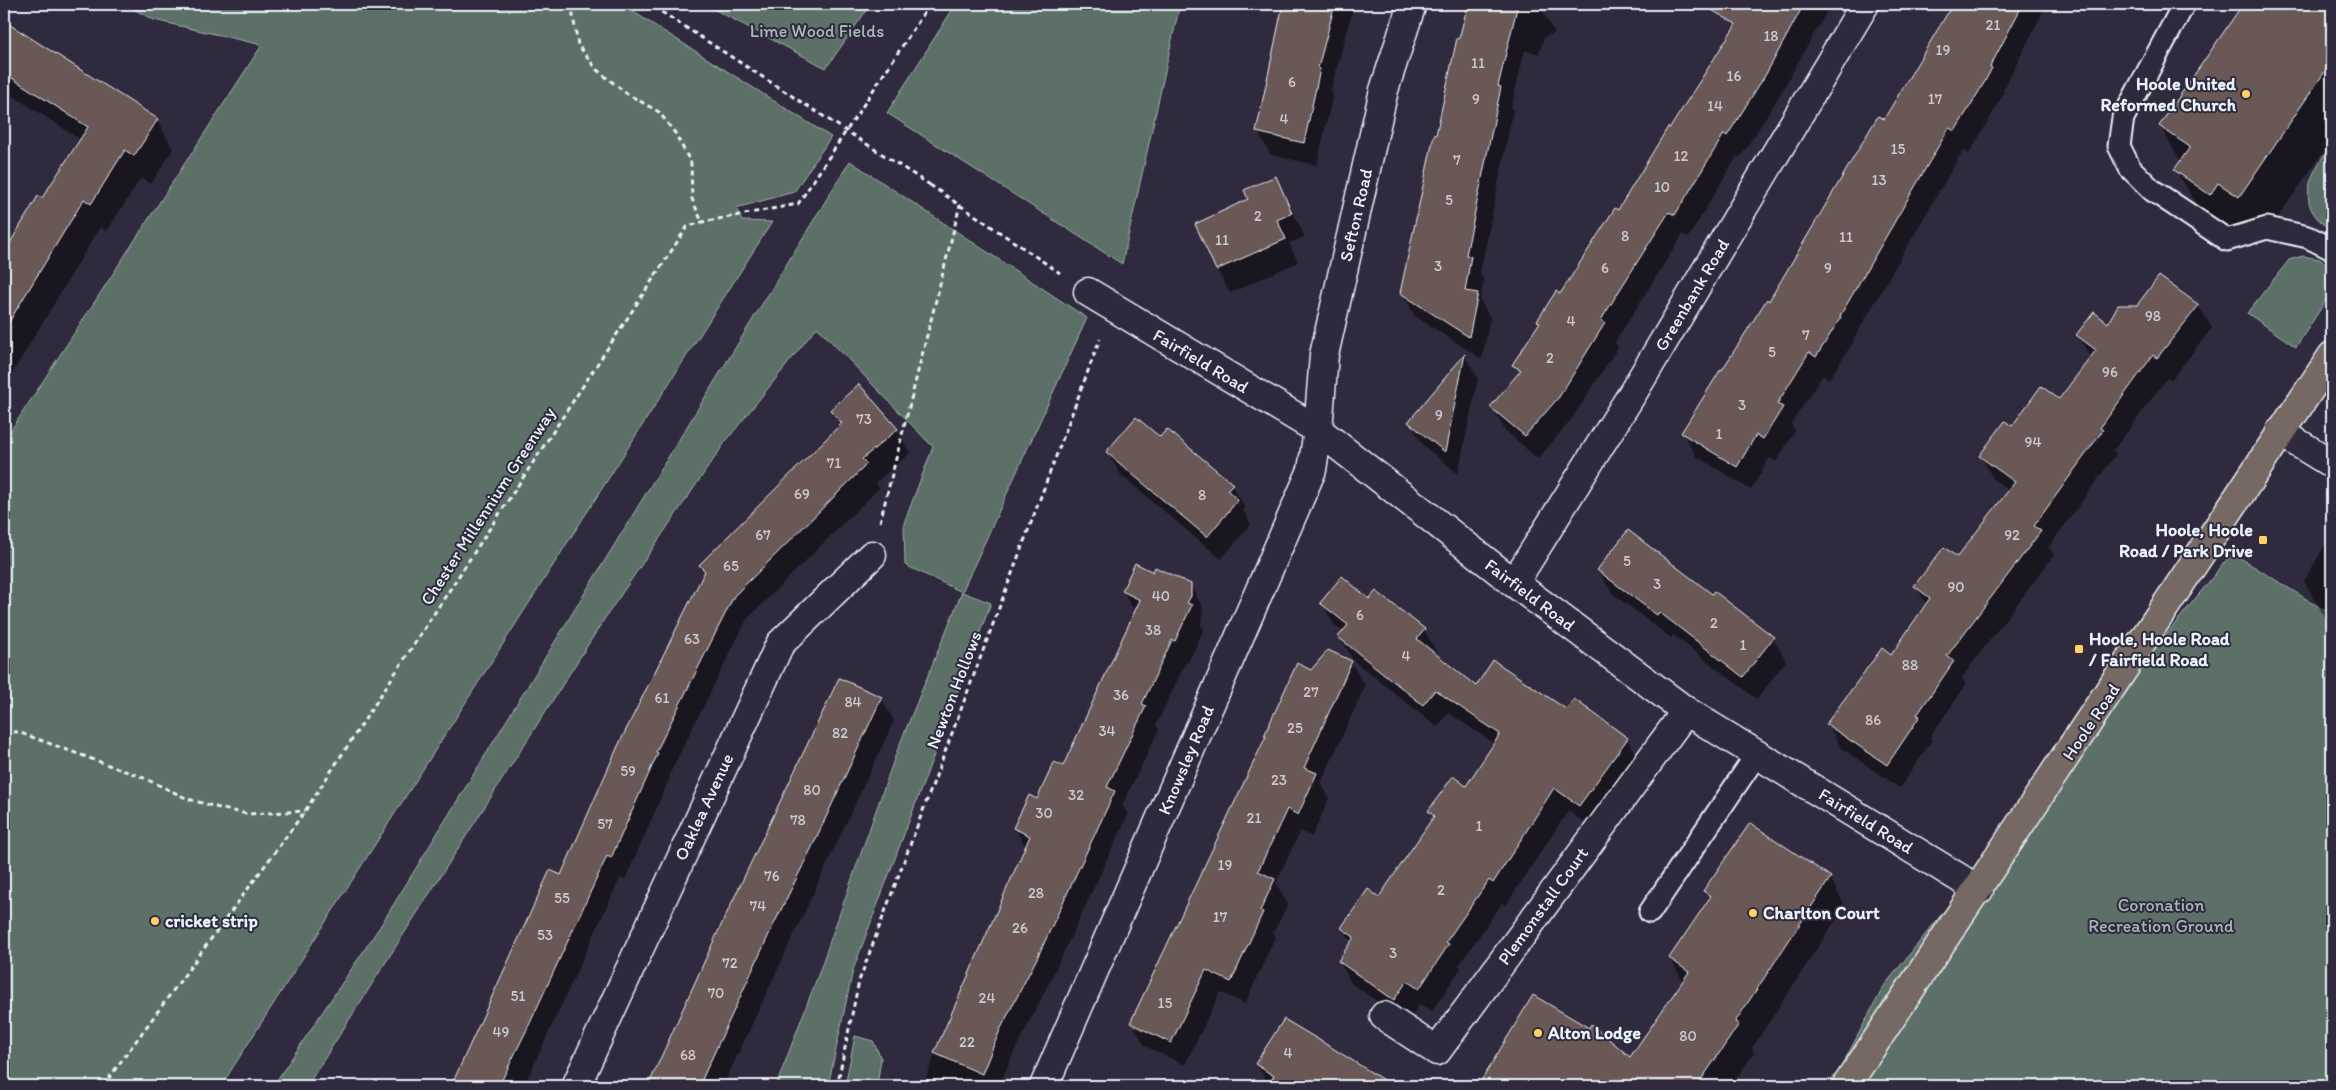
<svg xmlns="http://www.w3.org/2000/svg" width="2336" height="1090" viewBox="0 0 2336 1090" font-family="Itim,sans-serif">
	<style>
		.green { fill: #5c6f68; stroke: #a2b0b0 }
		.shadow { fill: #0007 }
		.building { fill: #6a5857; stroke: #e8f1f8 }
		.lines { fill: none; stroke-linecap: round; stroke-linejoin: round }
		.service-casing { stroke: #e8f1f8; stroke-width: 25 }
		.minor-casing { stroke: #e8f1f8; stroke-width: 31 }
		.trunk-casing { stroke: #e8f1f8; stroke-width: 31 }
		.path { stroke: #e8f1f8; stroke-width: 3; stroke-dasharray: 5 4; stroke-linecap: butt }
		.service { stroke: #2f2a3d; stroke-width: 21 }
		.minor { stroke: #2f2a3d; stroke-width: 28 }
		.trunk { stroke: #766964; stroke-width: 28 }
		.path-bridge { stroke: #e8f1f8; stroke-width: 3; stroke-dasharray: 5 4; stroke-linecap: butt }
		.poi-dot { fill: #ffd166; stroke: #2f2a3d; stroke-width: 2 }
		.labels { text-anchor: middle; stroke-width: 4; stroke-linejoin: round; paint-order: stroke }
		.number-label { font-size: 15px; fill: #c8cbd0 }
		.park-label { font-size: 18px; fill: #a9b6b7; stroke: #2f2a3d }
		.poi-label { font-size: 18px; font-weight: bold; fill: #e8f1f8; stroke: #2f2a3d; text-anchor: start }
		.street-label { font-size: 18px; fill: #e8f1f8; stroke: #2f2a3d }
	</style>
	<rect width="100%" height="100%" fill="#2f2a3d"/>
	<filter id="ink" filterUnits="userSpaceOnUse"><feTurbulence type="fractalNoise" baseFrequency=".02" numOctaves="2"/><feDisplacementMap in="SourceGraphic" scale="10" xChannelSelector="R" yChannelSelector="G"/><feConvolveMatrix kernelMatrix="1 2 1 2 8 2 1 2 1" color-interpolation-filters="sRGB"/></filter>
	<g filter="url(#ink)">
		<g class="green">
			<path d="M124,4H621L831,137L794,192L736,208L742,221L772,222L221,1086H4V441L262,45L154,20Z"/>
			<path d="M704,4H871L826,68Z"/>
			<path d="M956,4H1180L1122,264L887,113Z"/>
			<path d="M2332,144V230C2292,206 2310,173 2332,144Z"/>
			<path d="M850,161L1087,318L962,592L991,603L853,970L828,1086H776L817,978L897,751L962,592L905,565L904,523L933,447L817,327L726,441L605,618L307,1086H273L381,925Z"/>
			<path d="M2303,256L2319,259L2332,267V291L2296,347L2247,313L2289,260Z"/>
			<path d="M2232,553L2332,615V1086H1831L1884,986Z"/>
			<path d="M855,1036L873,1041L881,1058L877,1086H845Z"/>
		</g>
		<g class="shadow">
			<path d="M1285,4H1354L1331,90L1333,93L1317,165L1271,155L1258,132Z"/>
			<path d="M1470,4H1538L1555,33L1544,37L1539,54L1525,50L1511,108L1513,111L1480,273L1484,281L1480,300L1490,318L1482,359L1415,316L1402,293L1410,244L1413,245L1437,136Z"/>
			<path d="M1746,4H1831L1778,98L1740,158L1737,156L1688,238L1683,234L1615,342L1618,347L1571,420L1538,459L1505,430L1492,407L1520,374L1514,365L1540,323L1539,321L1561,295L1618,212L1737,26L1735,23Z"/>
			<path d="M1948,4H2047L2003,90L2004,92L1997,106L1969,154L1963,150L1853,340L1854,341L1829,379L1823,375L1791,424L1795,431L1776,462L1769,458L1751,490L1696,456L1683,433L1770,302L1884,121L1948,15L1945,10Z"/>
			<path d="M2245,4H2332V139L2263,239L2235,236L2201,212L2176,170L2181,162L2160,126Z"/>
			<path d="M4,23L157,120L173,149L151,184L141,178L107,231L100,227L4,387V256L39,197L42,200L81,140L4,90Z"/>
			<path d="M1275,177L1305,237L1289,243L1298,262L1230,293L1217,270L1197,225L1250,200Z"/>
			<path d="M2198,305L2212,328L2171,380L2167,378L2113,451L2116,454L2049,547L2054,555L1962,677L1966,685L1930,737L1932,740L1900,788L1841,748L1828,724L1891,656L1927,605L1916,586L1957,559L2010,491L1994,480L1981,456L2013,428L2059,400L2091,358L2078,336L2108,325Z"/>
			<path d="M1465,356L1478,378L1458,474L1423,445L1410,422Z"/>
			<path d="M832,410L897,430L910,453L876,482L879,488L747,619L669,775L670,777L625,880L620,878L524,1086H452L491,1005L562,877L706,574L700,565L841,425Z"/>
			<path d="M1160,439L1232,484L1245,508L1243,510L1251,524L1221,559L1121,475L1107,452Z"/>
			<path d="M2332,533V624L2327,621L2304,581Z"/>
			<path d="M1598,570L1712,596L1773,638L1786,661L1757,699L1673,635L1671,638L1612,593Z"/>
			<path d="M1154,573L1190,585L1203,608L1201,625L1204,629L1188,663L1186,662L1156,725L1159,730L1122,805L1128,815L1051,979L1013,1054L999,1086H923L938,1046L1026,848L1015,828L1064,768L1135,612L1123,591Z"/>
			<path d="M1370,600L1424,630L1437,653L1436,655L1476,688L1566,711L1627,739L1640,762L1592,828L1568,811L1506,905L1502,903L1459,965L1461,968L1432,1011L1420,1004L1408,1022L1352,984L1339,961L1351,943L1343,928L1379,898L1433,819L1429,811L1467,787L1495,744L1449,713L1437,727L1353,660L1340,637L1344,633L1335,626L1322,603Z"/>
			<path d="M1351,662L1365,686L1321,783L1329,798L1312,837L1300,831L1276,883L1288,904L1273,933L1275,937L1245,1004L1220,992L1185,1065L1145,1046L1132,1023L1311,671Z"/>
			<path d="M881,698L894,721L723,1086H649L716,939Z"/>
			<path d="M1830,878L1845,906L1752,1048L1754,1053L1731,1086H1479L1533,996L1630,1059L1683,982L1670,958L1710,900L1705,891Z"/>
			<path d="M1257,1064L1376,1077L1390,1086H1269Z"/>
		</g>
		<g class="building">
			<path d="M1283,4H1335L1318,68L1320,69L1304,143L1256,132Z"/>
			<path d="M1468,4H1518L1498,86L1501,87L1466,255L1471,256L1465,291L1478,293L1469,337L1400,293L1434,135H1436L1457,38L1459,39Z"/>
			<path d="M1701,4H1804L1766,74L1727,136L1724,134L1675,215L1669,212L1636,264L1601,320L1605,323L1559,397L1525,436L1490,407L1521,370L1512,365L1540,322L1537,321L1556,291L1560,294L1615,208L1618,210L1668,127L1670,128L1736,24Z"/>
			<path d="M1953,4H2023L1990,67L1992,68L1984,83L1955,131L1949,128L1840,316L1841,317L1816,357L1809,352L1777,404L1783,407L1763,439L1756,435L1737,467L1681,433L1721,369L1722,370L1767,299L1769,301L1878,116L1884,119Z"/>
			<path d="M2243,4H2332V61L2239,197L2218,183L2210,195L2174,170L2190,147L2159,126Z"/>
			<path d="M4,21L158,119L134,156L125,150L91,204L84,199L4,330V253L38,196L42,198L88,127L4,73Z"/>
			<path d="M1276,176L1292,213L1277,220L1286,239L1216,270L1195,224L1248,199L1244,190Z"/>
			<path d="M2159,276L2199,305L2157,358L2153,355L2100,428L2103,430L2034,526L2041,531L1947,656L1954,661L1917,715L1920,716L1887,765L1826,724L1882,648L1891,655L1930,598L1914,586L1944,547L1957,557L2015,482L1979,456L2005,421L2012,426L2041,386L2059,399L2096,350L2076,335L2094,312L2108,323L2118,305H2137Z"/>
			<path d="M1465,354L1445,452L1408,422Z"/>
			<path d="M859,384L898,429L862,459L867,464L734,596L656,752L658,753L611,858L607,856L530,1023L499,1086H451L550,870L561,875L618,746L705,571L699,565L842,423L830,410Z"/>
			<path d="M1136,417L1160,437L1167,429L1233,484L1227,490L1238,500L1207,537L1106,452Z"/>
			<path d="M1628,530L1712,594L1714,591L1774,637L1743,677L1659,612L1657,615L1597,570Z"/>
			<path d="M1135,563L1153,572L1155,567L1191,584V596L1187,603L1192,605L1175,641L1172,640L1142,704L1146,706L1107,787L1115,791L1038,956L1000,1030L982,1074L934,1053L1030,836L1013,828L1029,795L1037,799L1054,762L1063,766L1140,600L1122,591Z"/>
			<path d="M1342,576L1369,599L1376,591L1425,629L1417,639L1476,686L1493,660L1566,709L1574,699L1628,738L1579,806L1554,788L1493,883L1489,880L1446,942L1449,944L1419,989L1407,981L1394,1000L1338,961L1354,937L1341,928L1368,889L1379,897L1434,816L1428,811L1453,776L1466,786L1500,734L1435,690L1423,705L1338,637L1348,625L1320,603Z"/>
			<path d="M1328,650L1352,661L1304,768L1317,773L1298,815L1287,809L1258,871L1275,879L1260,911L1263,912L1231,982L1206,970L1171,1043L1130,1023L1266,736H1264L1297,663L1311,670Z"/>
			<path d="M839,678L882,697L813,845L771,930L699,1086H648L715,938Z"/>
			<path d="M1750,823L1831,877L1735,1022L1739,1024L1697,1086H1478L1533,995L1589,1028L1591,1024L1630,1057L1689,972L1669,958L1711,896L1703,891Z"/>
			<path d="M1284,1019L1334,1049L1393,1086H1267L1274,1076L1255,1064Z"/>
		</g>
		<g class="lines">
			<g class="service-casing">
				<g id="service">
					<path d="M2184,4L2123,118L2119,146L2130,168L2152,190L2227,240L2267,228L2308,237L2332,249"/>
					<path d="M1650,912L1757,754"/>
				</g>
			</g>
			<g class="minor-casing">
				<g id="minor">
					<path d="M1088,292L1318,430L1514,583L1686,711L1979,890"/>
					<path d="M2280,432L2332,464"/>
					<path d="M1514,583L1634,391L1865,4"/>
					<path d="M1384,1016L1437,1051L1686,711"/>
					<path d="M576,1086L780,644L872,555"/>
					<path d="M1044,1086L1312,470L1318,430L1324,355L1384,90L1412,4"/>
				</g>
			</g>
			<g class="trunk-casing">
				<path id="trunk" d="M1846,1086L2332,356"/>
			</g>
			<g class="path">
				<path d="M571,4L578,45L597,70L626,93L659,112L675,133L691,163L692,199L702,222"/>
				<path d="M649,4L654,7"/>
				<path d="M930,185L1060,273"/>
				<path d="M880,522L960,205"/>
				<path d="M4,731L18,732L144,778L188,799L223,809L248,814L305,811"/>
				<path d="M103,1086L305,811L687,227L702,222L798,204L930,4"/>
				<path d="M837,1086L859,981L1100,339"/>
			</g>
			<use href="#service" class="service"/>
			<use href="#minor" class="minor"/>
			<use href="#trunk" class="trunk"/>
			<path class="path-bridge" d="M654,7L930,185"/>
		</g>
	</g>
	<g class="poi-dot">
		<circle cx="2246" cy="94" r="5"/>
		<rect x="2258" y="535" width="10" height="10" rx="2.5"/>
		<rect x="2074" y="644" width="10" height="10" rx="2.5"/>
		<circle cx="1753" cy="913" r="5"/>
		<circle cx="155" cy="921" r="5"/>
		<circle cx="1538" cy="1033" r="5"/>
	</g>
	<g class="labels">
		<g class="number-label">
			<text x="1993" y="30">21</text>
			<text x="1771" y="41">18</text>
			<text x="1943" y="55">19</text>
			<text x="1478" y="68">11</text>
			<text x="1734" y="81">16</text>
			<text x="1292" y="87">6</text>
			<text x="1476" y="104">9</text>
			<text x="1935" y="104">17</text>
			<text x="1715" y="111">14</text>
			<text x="1284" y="124">4</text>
			<text x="1898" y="154">15</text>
			<text x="1681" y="161">12</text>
			<text x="1457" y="165">7</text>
			<text x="1879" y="185">13</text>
			<text x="1662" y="192">10</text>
			<text x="1449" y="205">5</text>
			<text x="1258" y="221">2</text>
			<text x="1625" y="241">8</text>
			<text x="1846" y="242">11</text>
			<text x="1222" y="245">11</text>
			<text x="1438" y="271">3</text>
			<text x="1605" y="273">6</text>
			<text x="1828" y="273">9</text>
			<text x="2153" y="321">98</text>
			<text x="1571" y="326">4</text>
			<text x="1806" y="340">7</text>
			<text x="1772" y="357">5</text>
			<text x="1550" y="363">2</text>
			<text x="2110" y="377">96</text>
			<text x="1742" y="410">3</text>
			<text x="1439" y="420">9</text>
			<text x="864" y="424">73</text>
			<text x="1719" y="439">1</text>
			<text x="2033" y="447">94</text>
			<text x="834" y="468">71</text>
			<text x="802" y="499">69</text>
			<text x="1202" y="500">8</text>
			<text x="763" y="540">67</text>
			<text x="2012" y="540">92</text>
			<text x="1627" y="566">5</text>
			<text x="731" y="571">65</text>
			<text x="1657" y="589">3</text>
			<text x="1956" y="592">90</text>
			<text x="1161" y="601">40</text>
			<text x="1360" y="620">6</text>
			<text x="1714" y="628">2</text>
			<text x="1153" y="635">38</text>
			<text x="692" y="644">63</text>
			<text x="1743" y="650">1</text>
			<text x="1406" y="661">4</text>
			<text x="1910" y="670">88</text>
			<text x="1311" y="697">27</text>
			<text x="1121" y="700">36</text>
			<text x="662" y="703">61</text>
			<text x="853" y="707">84</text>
			<text x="1873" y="725">86</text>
			<text x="1295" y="733">25</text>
			<text x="1107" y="736">34</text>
			<text x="840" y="738">82</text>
			<text x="628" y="776">59</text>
			<text x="1279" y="785">23</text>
			<text x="812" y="795">80</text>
			<text x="1076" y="800">32</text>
			<text x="1044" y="818">30</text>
			<text x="1254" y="823">21</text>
			<text x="798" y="825">78</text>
			<text x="605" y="829">57</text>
			<text x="1479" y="831">1</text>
			<text x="1225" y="870">19</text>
			<text x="772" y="881">76</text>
			<text x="1441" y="895">2</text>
			<text x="1036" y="898">28</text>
			<text x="562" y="903">55</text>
			<text x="758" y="911">74</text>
			<text x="1220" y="922">17</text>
			<text x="1020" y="933">26</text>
			<text x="545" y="940">53</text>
			<text x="1393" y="958">3</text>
			<text x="730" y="968">72</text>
			<text x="716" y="998">70</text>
			<text x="518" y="1001">51</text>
			<text x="987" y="1003">24</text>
			<text x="1165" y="1008">15</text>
			<text x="501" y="1037">49</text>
			<text x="1688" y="1041">80</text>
			<text x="967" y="1047">22</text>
			<text x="1288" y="1058">4</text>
			<text x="688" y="1060">68</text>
		</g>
		<g class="park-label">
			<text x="817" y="37">Lime Wood Fields</text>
			<text x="2161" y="911">Coronation<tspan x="2161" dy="21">Recreation Ground</tspan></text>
		</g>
		<g class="poi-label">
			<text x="2236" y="90" text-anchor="end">Hoole United<tspan x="2236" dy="21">Reformed Church</tspan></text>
			<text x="2253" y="536" text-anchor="end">Hoole, Hoole<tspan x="2253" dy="21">Road / Park Drive</tspan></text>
			<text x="2089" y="645">Hoole, Hoole Road<tspan x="2089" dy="21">/ Fairfield Road</tspan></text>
			<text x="1763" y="919">Charlton Court</text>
			<text x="165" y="927">cricket strip</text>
			<text x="1548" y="1039">Alton Lodge</text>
		</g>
		<g class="street-label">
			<text transform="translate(1356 215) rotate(-77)" y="6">Sefton Road</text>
			<text transform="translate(1692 295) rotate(-59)" y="6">Greenbank Road</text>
			<text transform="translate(1201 361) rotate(31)" y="6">Fairfield Road</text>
			<text transform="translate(488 506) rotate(-57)" y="6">Chester Millennium Greenway</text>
			<text transform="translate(1530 595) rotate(37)" y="6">Fairfield Road</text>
			<text transform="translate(954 690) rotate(-69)" y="6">Newton Hollows</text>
			<text transform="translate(2091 722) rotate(-56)" y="6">Hoole Road</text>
			<text transform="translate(1186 760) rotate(-67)" y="6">Knowsley Road</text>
			<text transform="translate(704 807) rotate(-65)" y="6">Oaklea Avenue</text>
			<text transform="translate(1866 821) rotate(32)" y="6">Fairfield Road</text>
			<text transform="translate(1543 906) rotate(-54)" y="6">Plemonstall Court</text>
		</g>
	</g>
	<rect width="2336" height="1090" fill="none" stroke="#2f2a3d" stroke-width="20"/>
	<rect x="10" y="10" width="2316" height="1070" fill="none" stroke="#e8f1f8" stroke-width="2" filter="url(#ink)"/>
</svg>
